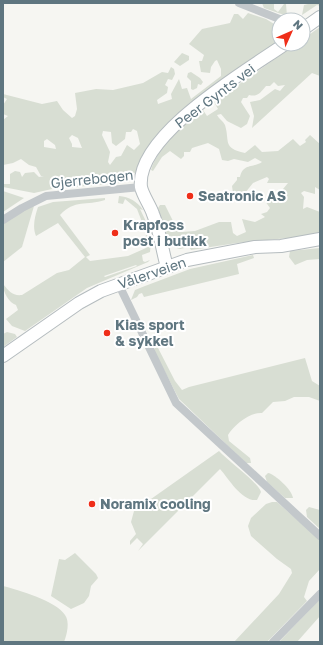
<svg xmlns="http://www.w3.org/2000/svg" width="323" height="645" viewBox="0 0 323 645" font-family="'Golos Text',sans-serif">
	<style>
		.green { fill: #d8ded3; fill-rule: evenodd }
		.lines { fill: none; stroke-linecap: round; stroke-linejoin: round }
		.secondary-casing { stroke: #b5bcbf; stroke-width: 14 }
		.street { stroke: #c3c8cb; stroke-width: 8 }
		.secondary { stroke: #fff; stroke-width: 12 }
		.poi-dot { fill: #ef2e19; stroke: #fff; stroke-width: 1.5 }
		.labels { text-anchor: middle; stroke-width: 4; stroke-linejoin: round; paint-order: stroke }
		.street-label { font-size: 14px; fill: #5f7680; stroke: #fff }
		.poi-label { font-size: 14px; font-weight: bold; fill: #5f7680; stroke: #fff; text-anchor: start }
	</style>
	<rect width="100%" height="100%" fill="#f6f6f2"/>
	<g class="green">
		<path d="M262,3H274V9L278,12L284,4H286L287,16L264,8Z"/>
		<path d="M312,3H320V6L317,5L302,15L304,5Z"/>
		<path d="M248,13L266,19L279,27L277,44L217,86L127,181L120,183L52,189L34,193L3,187V184H10V174L15,171L20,172L22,177L25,173L34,172L39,177L44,176H41L36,167L29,165L21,159L13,163L3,165V120L8,116L3,114V105L7,99L3,97V94L42,104L57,101L63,110L72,118L75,116L77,109L75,93L96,89L113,90L143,83L162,72L168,73L171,67L174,69L175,74L172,80L168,79L165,85L168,87L167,93L157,100L158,104L172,99L171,94L179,79L182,89L187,88L191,99L221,76V69L217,60L215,61L211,67L210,73L201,72L199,61H202L204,55L189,44L202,29L230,23L234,14H238L243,19ZM133,129L137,131L140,144L134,150L127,145L121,156L116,157L110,165L108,162L110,152L102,135L103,131L111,132L112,143L116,146L125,139L126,132H131ZM72,135L78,138L82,148L72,147V144L69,138ZM47,139L55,145L56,149L44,147V141Z"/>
		<path d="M320,27V76L312,73L252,128L254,116L250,102L260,100L275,89L280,91L285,85L278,86L274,82L270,86H266C260,93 258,97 249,95L247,98H243L241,102L250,116L247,124L241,128L227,121L221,114L217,115C219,119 223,121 225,125C230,141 222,148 245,153L255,145L262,152L278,151L293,139L300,146L306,142L305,140L310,135L320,144V190L315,187V194L304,191L301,193L304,197L303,209L307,207L320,212V235L237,243L191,250L189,247L180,249L170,246L158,208L160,205H165L177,229L182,232L195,231L219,222H231L233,233L237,236L246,232L242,219L255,222L265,217L261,214L267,212L270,208L265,201L270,198L274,202L277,197L284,195L285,192L283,189L288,183H267L269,179L267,177L253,183L245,193H233L232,186L237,180V177H240C243,163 253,168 262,162L255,158L248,162L234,159L228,161L222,160L219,149L208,143L192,148L190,152H184V156L181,159L170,151L162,157L153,171L151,170C159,145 183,125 203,110L207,116L218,109L214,102L296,44H303V39Z"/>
		<path d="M182,53L189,56V60L180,66L174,62Z"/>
		<path d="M191,72L200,78L203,82L201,85L198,84L197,88L193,90L191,89V81L187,77L188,73Z"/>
		<path d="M3,191L24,198L3,212Z"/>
		<path d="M119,196C129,197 137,201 143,210L140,209L152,234H150L147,241L149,245L151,242L150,252L142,255L143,261L145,262L150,260L148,262L87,288L25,331L12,326L6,319L18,310L16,305C9,303 3,292 3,284C9,291 12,296 22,295L57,273L69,270L85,257L58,223L36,236C32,227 35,216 38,207L53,202L105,198V200C86,206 75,199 60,215L90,255L86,257L90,261L128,256L146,248L142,238L147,235L137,209L125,199L123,204L118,203ZM136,265L137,266L105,277L104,276Z"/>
		<path d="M34,206L22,247L3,262V224L26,209Z"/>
		<path d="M320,248V259L307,260L295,265L289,257L290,251Z"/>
		<path d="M253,255L254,258L237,264L239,274L144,297L142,293L139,294L137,297L131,300L135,290L145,286L190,269Z"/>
		<path d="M7,332L15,334L17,337L3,347V334Z"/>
		<path d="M155,345L157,346L175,381L182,390L189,387L305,358L312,381L320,386V401L309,397H294L285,401L273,402L262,413C250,412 234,425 228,435L229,441L250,458L251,463H246L179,399L154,351Z"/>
		<path d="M219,451C228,461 258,482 261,492L257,500C242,502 229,479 220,469L138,551L143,544L137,538L130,545V541L136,534L131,522L134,511Z"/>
		<path d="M268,473C275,474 292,490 293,498H285L267,482L265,476Z"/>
		<path d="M272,502H277L320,540V569L309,581L304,597L307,601L306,602L267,642H234L279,594L292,573L291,569L277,559L251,536L248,526L251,518L266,504Z"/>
		<path d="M309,507L320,510V529L307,517L306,510Z"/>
		<path d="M75,553L96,574L98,578L91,586L89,596L84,603L71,609L51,596L59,559L65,560Z"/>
		<path d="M3,586C18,590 57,601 65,615C70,622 67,634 64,642H3Z"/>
		<path d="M320,599V616L297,642H279Z"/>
	</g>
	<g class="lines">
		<g class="secondary-casing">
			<g id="secondary">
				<path d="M303,29L320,17"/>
				<path d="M167,267C162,250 160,231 153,214C150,205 143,196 141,187C135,135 248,70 285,44"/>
				<path d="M3,356L79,303L101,291L187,260L255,247L281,246L320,239"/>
			</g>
		</g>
		<g class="street">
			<path d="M239,3L282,20"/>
			<path d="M3,220L22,208L46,196L141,187"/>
			<path d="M119,285L176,403L320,536"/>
			<path d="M273,642L320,594"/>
		</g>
		<use href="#secondary" class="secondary"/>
	</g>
	<g class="poi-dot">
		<circle cx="190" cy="196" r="4"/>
		<circle cx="115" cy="233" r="4"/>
		<circle cx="107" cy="333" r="4"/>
		<circle cx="92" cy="504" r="4"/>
	</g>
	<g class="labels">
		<g class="street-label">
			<text transform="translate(215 96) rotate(-37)" y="5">Peer Gynts vei</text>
			<text transform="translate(92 179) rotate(-6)" y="5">Gjerrebogen</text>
			<text transform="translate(152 273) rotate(-19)" y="5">Vålerveien</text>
		</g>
		<g class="poi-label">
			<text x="198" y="201">Seatronic AS</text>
			<text x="123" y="230">Krapfoss<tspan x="123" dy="16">post i butikk</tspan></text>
			<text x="115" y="330">Kias sport<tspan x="115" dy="16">&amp; sykkel</tspan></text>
			<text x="100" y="509">Noramix cooling</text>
		</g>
	</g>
	<rect width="323" height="645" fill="none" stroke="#5f7680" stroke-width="8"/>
	<g transform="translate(291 32) rotate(45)"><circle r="19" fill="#ffffff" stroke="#bfc8cc"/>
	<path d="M0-3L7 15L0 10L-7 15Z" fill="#ef2e19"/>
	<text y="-6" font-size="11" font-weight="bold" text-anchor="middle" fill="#5f7680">N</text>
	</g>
</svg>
